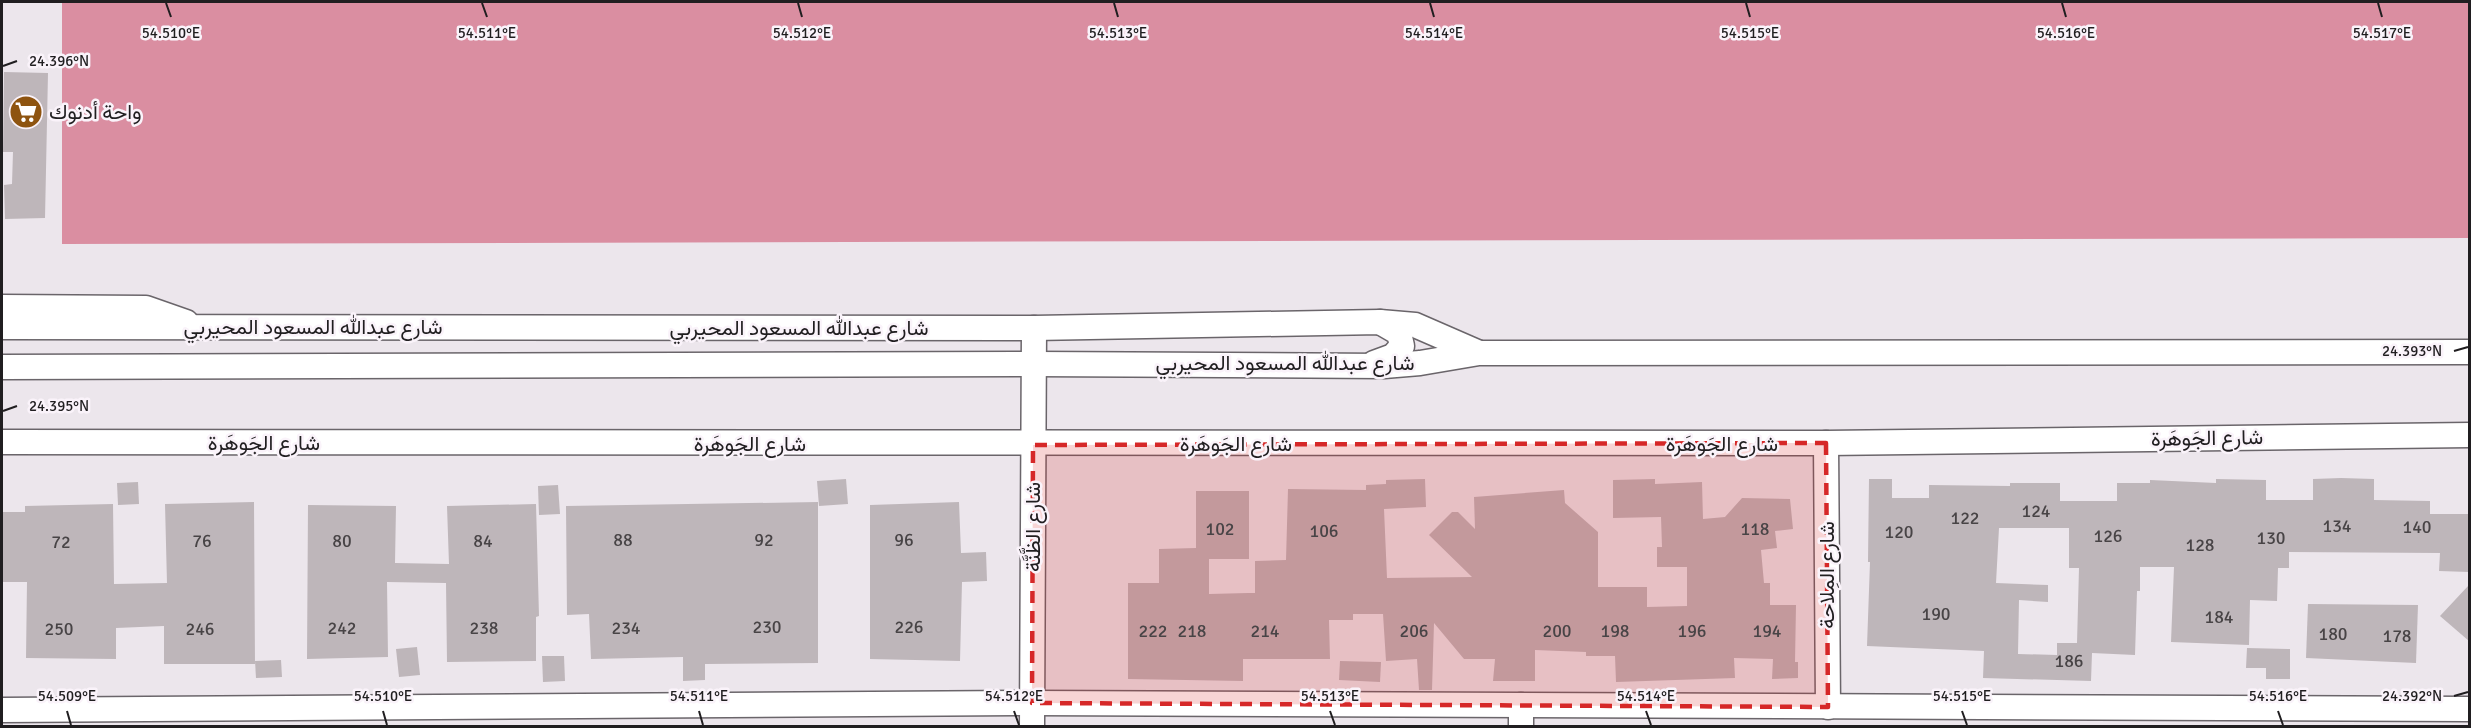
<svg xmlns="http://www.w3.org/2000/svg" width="2471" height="728" viewBox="0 0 2471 728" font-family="Signika,Vazirmatn,sans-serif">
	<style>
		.forest { fill: #da8ea1 }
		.building { fill: #beb6ba; fill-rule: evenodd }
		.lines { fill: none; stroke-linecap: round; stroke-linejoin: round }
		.minor-casing { stroke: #6a656a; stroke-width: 27 }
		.minor { stroke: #fff; stroke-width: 24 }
		.marked { fill: #d62828; fill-opacity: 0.2; stroke: #d62828; stroke-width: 4.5; stroke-dasharray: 12 8; stroke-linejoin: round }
		.ticks { fill: none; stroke: #201e20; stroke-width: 2 }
		.labels { text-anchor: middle; stroke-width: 5; stroke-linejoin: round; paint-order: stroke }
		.number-label { font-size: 18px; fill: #484446 }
		.poi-label { font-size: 21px; fill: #201e20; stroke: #faf3fa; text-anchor: start }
		.street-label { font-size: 21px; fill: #201e20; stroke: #faf3fa }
		.ticks-label { font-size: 15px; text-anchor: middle; fill: #201e20; stroke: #faf3fa; stroke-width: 5; stroke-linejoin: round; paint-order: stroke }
	</style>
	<rect width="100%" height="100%" fill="#ece6ec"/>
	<path class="forest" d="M700,2H2469V238L62,244V3Z"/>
	<g class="building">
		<path d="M4,72L48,73L45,218L5,219L4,185L12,184L13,152H3Z"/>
		<path d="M2341,478L2374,479V500L2430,501V514H2469V572L2439,571L2440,553L2289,552V568H2278L2277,601L2250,600L2249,645L2171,642L2174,567H2140V591H2137L2135,655L2092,653L2091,681L1983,678L1984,651L1867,646L1870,562H1868L1869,479H1892V498H1929V485L2010,486V483H2060V501H2117V483H2150V480L2216,483V479L2266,480V500H2313V479ZM1999,528H2069V568H2079L2077,643H2057V655L2018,654L2019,600L2048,602V585L1996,583Z"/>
		<path d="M846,479L848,504L819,506L817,481Z"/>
		<path d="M1425,479L1426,507L1384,509L1387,578L1472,577L1429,535L1452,512H1458L1475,529L1474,497L1564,490L1565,503L1598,532V587H1647V607L1687,606V567H1657V547H1662L1661,517L1613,518V480L1655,479V484L1702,482L1703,519L1725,517L1742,498L1790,499L1793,529L1775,531L1777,548L1761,550L1764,583H1770V605H1796L1795,662H1798V678L1772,679L1773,659L1734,658L1735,678L1616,682L1615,656H1586V652L1535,650V681H1493L1495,659H1464L1434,623L1432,690H1419L1417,659L1386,661L1383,614H1353V620H1329L1330,659H1243V681L1128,679V583H1159V549L1196,548V491H1249V559H1209V594L1248,593H1255V561L1286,560L1288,489L1366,490V485L1386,484V480Z"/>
		<path d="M138,482L139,504L118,505L117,483Z"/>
		<path d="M558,485L560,514L539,515L538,486Z"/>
		<path d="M254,502L255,664H164V626L116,628V659L26,658L27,582H2V512H25V506L113,504L114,584L167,583L165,504Z"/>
		<path d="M818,502V663L705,664V680L683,681V657L591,659L589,614L567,615L566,506Z"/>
		<path d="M959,502L961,553L986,552L987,581L962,582L960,661L870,659V505Z"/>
		<path d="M536,504L539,616L536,617V661L447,662L446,583L387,582L388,657L307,659L308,505L396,506L395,563L449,564L447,506Z"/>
		<path d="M2469,585V641L2440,616Z"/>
		<path d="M2308,604L2418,605L2416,663L2306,658Z"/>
		<path d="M417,647L420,675L399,677L396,649Z"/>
		<path d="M2247,648L2290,649V679H2266V668H2246Z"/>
		<path d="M542,656H564L565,681L543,682Z"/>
		<path d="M281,660L282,677L256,678L255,661Z"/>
		<path d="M1340,661L1381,662L1380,682L1339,680Z"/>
	</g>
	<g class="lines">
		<g class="minor-casing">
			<g id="minor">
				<path d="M2,307L146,308L186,322"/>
				<path d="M2,327L1034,328L1380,322L1415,325L1477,352"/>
				<path d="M1374,363L1393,356L1402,346L1399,333L1380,322"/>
				<path d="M2,367L1034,364L1384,366L1420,363L1479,353L2470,352"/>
				<path d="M2,442L1826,443L2470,435"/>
				<path d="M1826,443L1828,707"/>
				<path d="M1521,705V726"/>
				<path d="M2,710L1032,703L2470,709"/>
				<path d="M1032,726L1034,328"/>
			</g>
		</g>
		<use href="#minor" class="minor"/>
	</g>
	<path class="marked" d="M1826,443L1828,707L1032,703L1033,445Z"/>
	<path class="ticks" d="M166,3L171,17M482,3L487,17M798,3L802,17M1114,3L1118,17M1430,3L1434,17M1746,3L1750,17M2062,3L2066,17M2378,3L2382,17M3,66L17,61M2454,351L2468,347M3,411L17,406M2454,696L2468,692M67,711L71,725M383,711L387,725M699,711L703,725M1014,711L1019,725M1330,711L1335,725M1646,711L1651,725M1962,711L1967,725M2278,711L2283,725"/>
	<defs>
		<g id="supermarket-disc" transform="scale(1.725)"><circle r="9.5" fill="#8e5410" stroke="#faf3fa"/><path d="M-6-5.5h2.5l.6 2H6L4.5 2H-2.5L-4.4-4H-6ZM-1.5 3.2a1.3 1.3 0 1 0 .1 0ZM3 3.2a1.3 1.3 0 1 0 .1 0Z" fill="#fff"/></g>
	</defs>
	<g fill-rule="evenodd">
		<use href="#supermarket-disc" x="26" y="112"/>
	</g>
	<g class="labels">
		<g class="number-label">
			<text x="2036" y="517">124</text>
			<text x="1965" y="524">122</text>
			<text x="2337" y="532">134</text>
			<text x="2417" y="533">140</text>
			<text x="1220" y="535">102</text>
			<text x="1755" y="535">118</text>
			<text x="1324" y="537">106</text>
			<text x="1899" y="538">120</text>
			<text x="2108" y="542">126</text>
			<text x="2271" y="544">130</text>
			<text x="623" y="546">88</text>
			<text x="764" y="546">92</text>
			<text x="904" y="546">96</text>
			<text x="202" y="547">76</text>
			<text x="342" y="547">80</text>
			<text x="483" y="547">84</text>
			<text x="61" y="548">72</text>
			<text x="2200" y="551">128</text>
			<text x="1936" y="620">190</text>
			<text x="2219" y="623">184</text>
			<text x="767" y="633">230</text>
			<text x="909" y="633">226</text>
			<text x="342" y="634">242</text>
			<text x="484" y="634">238</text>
			<text x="626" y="634">234</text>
			<text x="59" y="635">250</text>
			<text x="200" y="635">246</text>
			<text x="1153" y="637">222</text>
			<text x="1192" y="637">218</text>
			<text x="1265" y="637">214</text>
			<text x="1414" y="637">206</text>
			<text x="1557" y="637">200</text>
			<text x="1615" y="637">198</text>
			<text x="1692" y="637">196</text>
			<text x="1767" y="637">194</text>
			<text x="2333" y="640">180</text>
			<text x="2397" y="642">178</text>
			<text x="2069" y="667">186</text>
		</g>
		<g class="poi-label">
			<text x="49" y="119">واحة أدنوك</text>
		</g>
		<g class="street-label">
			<text x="313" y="334">شارع عبدالله المسعود المحيربي</text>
			<text x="799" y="335">شارع عبدالله المسعود المحيربي</text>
			<text x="1285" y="370">شارع عبدالله المسعود المحيربي</text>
			<text transform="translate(2207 438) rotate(-1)" y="7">شارع الجَوهَرة</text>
			<text x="264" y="450">شارع الجَوهَرة</text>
			<text x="750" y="451">شارع الجَوهَرة</text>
			<text x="1236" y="451">شارع الجَوهَرة</text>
			<text x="1722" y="451">شارع الجَوهَرة</text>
			<text transform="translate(1033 527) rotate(-90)" y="7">شارع الظَّنَّة</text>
			<text transform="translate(1827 575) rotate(-90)" y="7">شارع المِلاحة</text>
		</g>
	</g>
	<g class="ticks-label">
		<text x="2382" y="38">54.517°E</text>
		<text x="171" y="38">54.510°E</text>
		<text x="487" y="38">54.511°E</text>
		<text x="802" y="38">54.512°E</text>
		<text x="1118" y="38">54.513°E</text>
		<text x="1434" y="38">54.514°E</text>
		<text x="1750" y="38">54.515°E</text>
		<text x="2066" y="38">54.516°E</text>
		<text x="59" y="66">24.396°N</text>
		<text x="2412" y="356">24.393°N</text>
		<text x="59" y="411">24.395°N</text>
		<text x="67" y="701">54.509°E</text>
		<text x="383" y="701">54.510°E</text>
		<text x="699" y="701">54.511°E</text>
		<text x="1014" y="701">54.512°E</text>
		<text x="1330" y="701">54.513°E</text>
		<text x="1646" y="701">54.514°E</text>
		<text x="1962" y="701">54.515°E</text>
		<text x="2278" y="701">54.516°E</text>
		<text x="2412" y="701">24.392°N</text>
	</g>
	<rect width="2471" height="728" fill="none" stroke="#201e20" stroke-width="6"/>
</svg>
